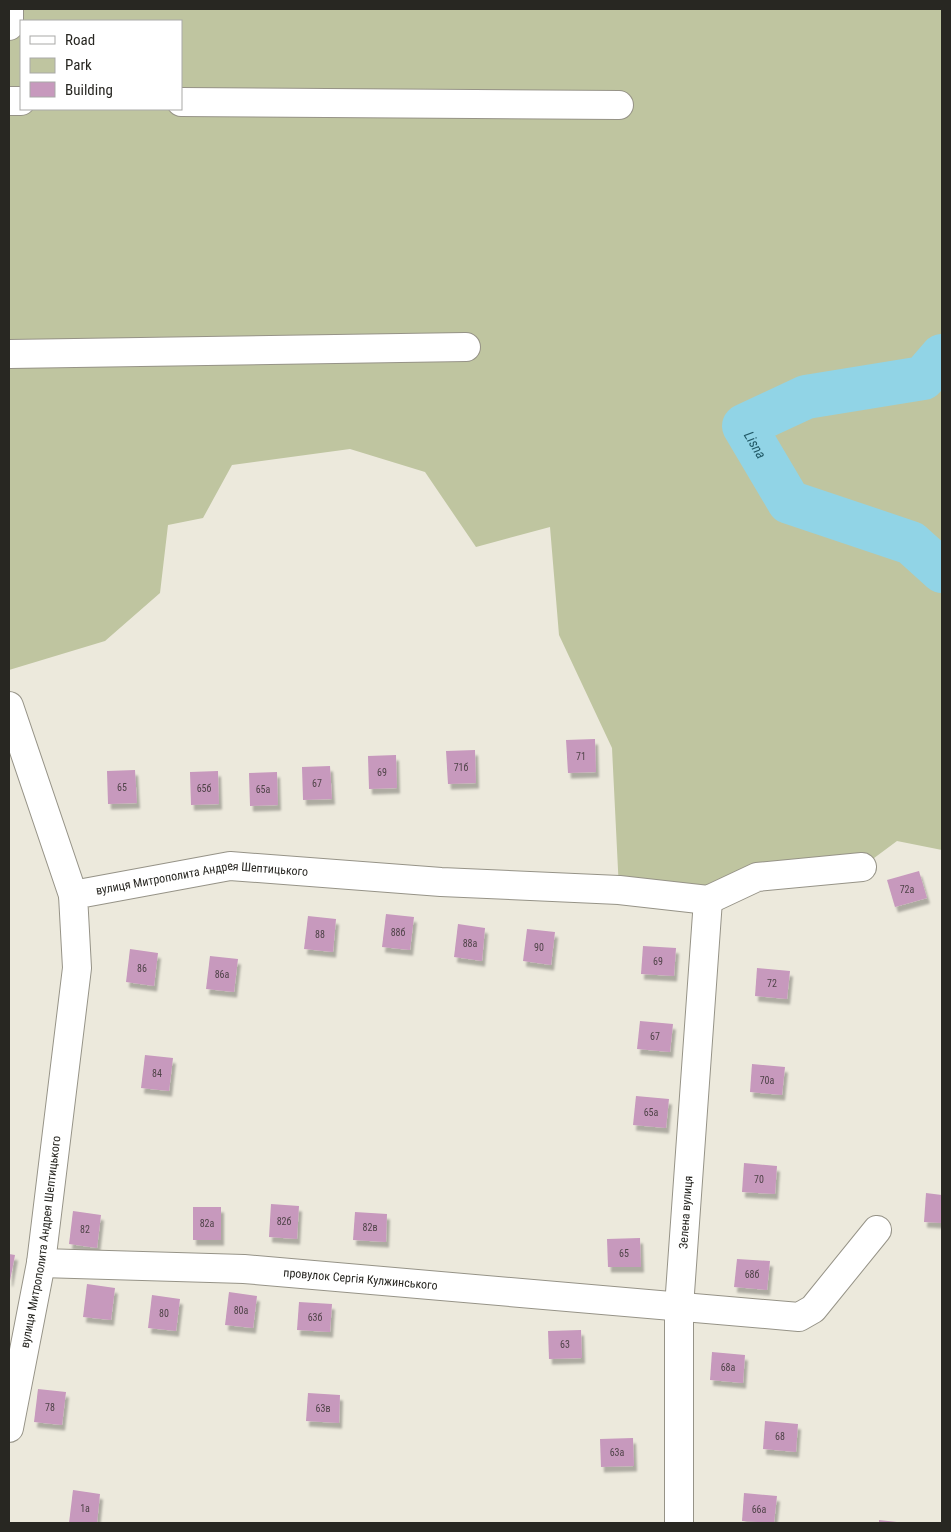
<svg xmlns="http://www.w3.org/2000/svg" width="951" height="1532" viewBox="0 0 951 1532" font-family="'Roboto Condensed',sans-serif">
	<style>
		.green { fill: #bfc5a0; fill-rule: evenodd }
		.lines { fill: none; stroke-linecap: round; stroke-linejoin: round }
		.river { stroke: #91d4e6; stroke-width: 44 }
		.building { fill: #c799bd; filter: url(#shadow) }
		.minor-casing { stroke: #969387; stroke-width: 30 }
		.minor { stroke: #fff; stroke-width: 28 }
		.labels { text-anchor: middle; stroke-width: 5; stroke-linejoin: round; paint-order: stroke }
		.number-label { font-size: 10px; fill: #504449 }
		.street-label { font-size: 12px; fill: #282722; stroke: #fff }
		.water-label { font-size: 14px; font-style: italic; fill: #215966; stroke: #fff }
	</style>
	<defs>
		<filter id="shadow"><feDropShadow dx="3" dy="5.5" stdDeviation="1" flood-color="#0004"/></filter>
	</defs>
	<rect width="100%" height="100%" fill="#ece9dc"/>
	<path class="green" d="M9,9H942V850L897,841L862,867L708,900L619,890L612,748L559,635L550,527L476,547L425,472L350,449L232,465L203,518L168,525L160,593L105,641L9,670ZM21,21H181V109H21Z"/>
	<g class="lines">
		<path class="river" id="s1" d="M942,356L923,378L806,397L744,426L789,502L911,543L942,571"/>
	</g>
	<g class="building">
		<path d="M595,739L596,772L568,773L566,740Z"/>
		<path d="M475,750L476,783L448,784L446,751Z"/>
		<path d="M396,755L397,788L369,789L368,756Z"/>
		<path d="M330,766L332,799L303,800L302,767Z"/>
		<path d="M135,770L137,803L108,804L107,771Z"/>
		<path d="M218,771L219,804L191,805L190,772Z"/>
		<path d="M277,772L278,805L250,806L249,773Z"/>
		<path d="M919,871L927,898L895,907L887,880Z"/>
		<path d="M386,914L414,917L410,950L382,947Z"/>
		<path d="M308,916L336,919L333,952L304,949Z"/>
		<path d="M458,924L485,928L482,961L454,957Z"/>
		<path d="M527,929L555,932L551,965L523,961Z"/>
		<path d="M643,946L676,948L674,976L641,974Z"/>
		<path d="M130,949L158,953L154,986L126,982Z"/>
		<path d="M210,956L238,959L234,992L206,989Z"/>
		<path d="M757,968L790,971L787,999L755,996Z"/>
		<path d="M640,1021L673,1024L670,1052L637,1049Z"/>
		<path d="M145,1055L173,1058L169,1091L141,1088Z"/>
		<path d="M752,1064L785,1067L782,1095L750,1092Z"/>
		<path d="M636,1096L669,1099L666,1128L633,1125Z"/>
		<path d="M744,1163L777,1166L775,1194L742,1192Z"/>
		<path d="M926,1193L942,1195V1223L924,1222Z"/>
		<path d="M271,1204L299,1206L297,1239L269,1237Z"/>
		<rect x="193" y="1207" width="28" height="33"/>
		<path d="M73,1211L101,1215L97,1248L69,1244Z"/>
		<path d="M355,1212L387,1214L386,1242L353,1240Z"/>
		<path d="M640,1238L641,1267H608L607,1239Z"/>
		<path d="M9,1254L15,1255L10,1281H9Z"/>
		<path d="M737,1259L770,1261L767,1290L734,1287Z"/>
		<path d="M87,1284L115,1288L111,1320L83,1317Z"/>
		<path d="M229,1292L257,1296L253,1328L225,1325Z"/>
		<path d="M152,1295L180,1299L176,1331L148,1328Z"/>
		<path d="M299,1302L332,1304L330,1332L297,1330Z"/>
		<path d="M581,1330L582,1358L549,1359L548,1331Z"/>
		<path d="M712,1352L745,1355L743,1383L710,1380Z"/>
		<path d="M38,1389L66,1392L62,1425L34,1422Z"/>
		<path d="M308,1393L340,1395L339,1423L306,1421Z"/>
		<path d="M765,1421L798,1424L796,1452L763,1449Z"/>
		<path d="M633,1438L634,1466L601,1467L600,1439Z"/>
		<path d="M73,1490L100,1494L97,1523H69Z"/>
		<path d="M744,1493L777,1496L774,1523L742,1521Z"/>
		<path d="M879,1520L897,1522V1523H879Z"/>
	</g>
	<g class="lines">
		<g class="minor-casing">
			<g id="minor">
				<path d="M9,26V9"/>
				<path d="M9,101H21"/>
				<path d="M181,102L619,105"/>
				<path d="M9,354L466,347"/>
				<path d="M9,706L73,895"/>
				<path id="s2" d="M41,1263L244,1269L799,1317L813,1309L877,1230"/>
				<path id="s3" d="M9,1428L41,1263L77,968L73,895L230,866L441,882L619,890L708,900L757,877L862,867"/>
				<path id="s4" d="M679,1523V1307L708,900"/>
			</g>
		</g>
		<use href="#minor" class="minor"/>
	</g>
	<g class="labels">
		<g class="number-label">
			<text x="581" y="760">71</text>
			<text x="461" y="771">71б</text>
			<text x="382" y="776">69</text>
			<text x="317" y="787">67</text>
			<text x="122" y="791">65</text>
			<text x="204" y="792">65б</text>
			<text x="263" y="793">65а</text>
			<text x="907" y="893">72а</text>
			<text x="398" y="936">88б</text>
			<text x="320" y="938">88</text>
			<text x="470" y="947">88а</text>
			<text x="539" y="951">90</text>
			<text x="658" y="965">69</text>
			<text x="142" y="972">86</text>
			<text x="222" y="978">86а</text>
			<text x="772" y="987">72</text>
			<text x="655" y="1040">67</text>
			<text x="157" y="1077">84</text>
			<text x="767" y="1084">70а</text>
			<text x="651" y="1116">65а</text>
			<text x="759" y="1183">70</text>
			<text x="284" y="1225">82б</text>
			<text x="207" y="1227">82а</text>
			<text x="370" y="1231">82в</text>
			<text x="85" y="1233">82</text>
			<text x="624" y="1257">65</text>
			<text x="752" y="1278">68б</text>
			<text x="241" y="1314">80а</text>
			<text x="164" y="1317">80</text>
			<text x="315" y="1321">63б</text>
			<text x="565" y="1348">63</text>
			<text x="728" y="1371">68а</text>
			<text x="50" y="1411">78</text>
			<text x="323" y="1412">63в</text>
			<text x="780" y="1440">68</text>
			<text x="617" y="1456">63а</text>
			<text x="85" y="1512">1а</text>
			<text x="759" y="1513">66а</text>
		</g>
		<g class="street-label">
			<text dy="4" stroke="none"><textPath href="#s3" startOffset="669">вулиця Митрополита Андрея Шептицького</textPath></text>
			<text dy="4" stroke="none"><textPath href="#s4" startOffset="311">Зелена вулиця</textPath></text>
			<text dy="4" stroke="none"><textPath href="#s3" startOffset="189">вулиця Митрополита Андрея Шептицького</textPath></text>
			<text dy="4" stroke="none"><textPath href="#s2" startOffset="320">провулок Сергія Кулжинського</textPath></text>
		</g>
		<g class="water-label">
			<text dy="5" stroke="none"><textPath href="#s1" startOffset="238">Lisna</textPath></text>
		</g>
	</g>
	<rect width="951" height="1532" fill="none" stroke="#282722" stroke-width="20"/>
	<rect x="20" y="20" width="162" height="90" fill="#ffffff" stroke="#a9a9a7"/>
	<rect x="30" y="36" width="25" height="8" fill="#ffffff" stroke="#a9a9a7"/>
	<text x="65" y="45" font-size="15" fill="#282722">Road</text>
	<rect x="30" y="58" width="25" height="15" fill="#bfc5a0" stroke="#a9a9a7"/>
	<text x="65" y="70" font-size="15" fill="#282722">Park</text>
	<rect x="30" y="82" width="25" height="15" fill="#c799bd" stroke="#a9a9a7"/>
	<text x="65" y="95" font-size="15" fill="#282722">Building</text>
</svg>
